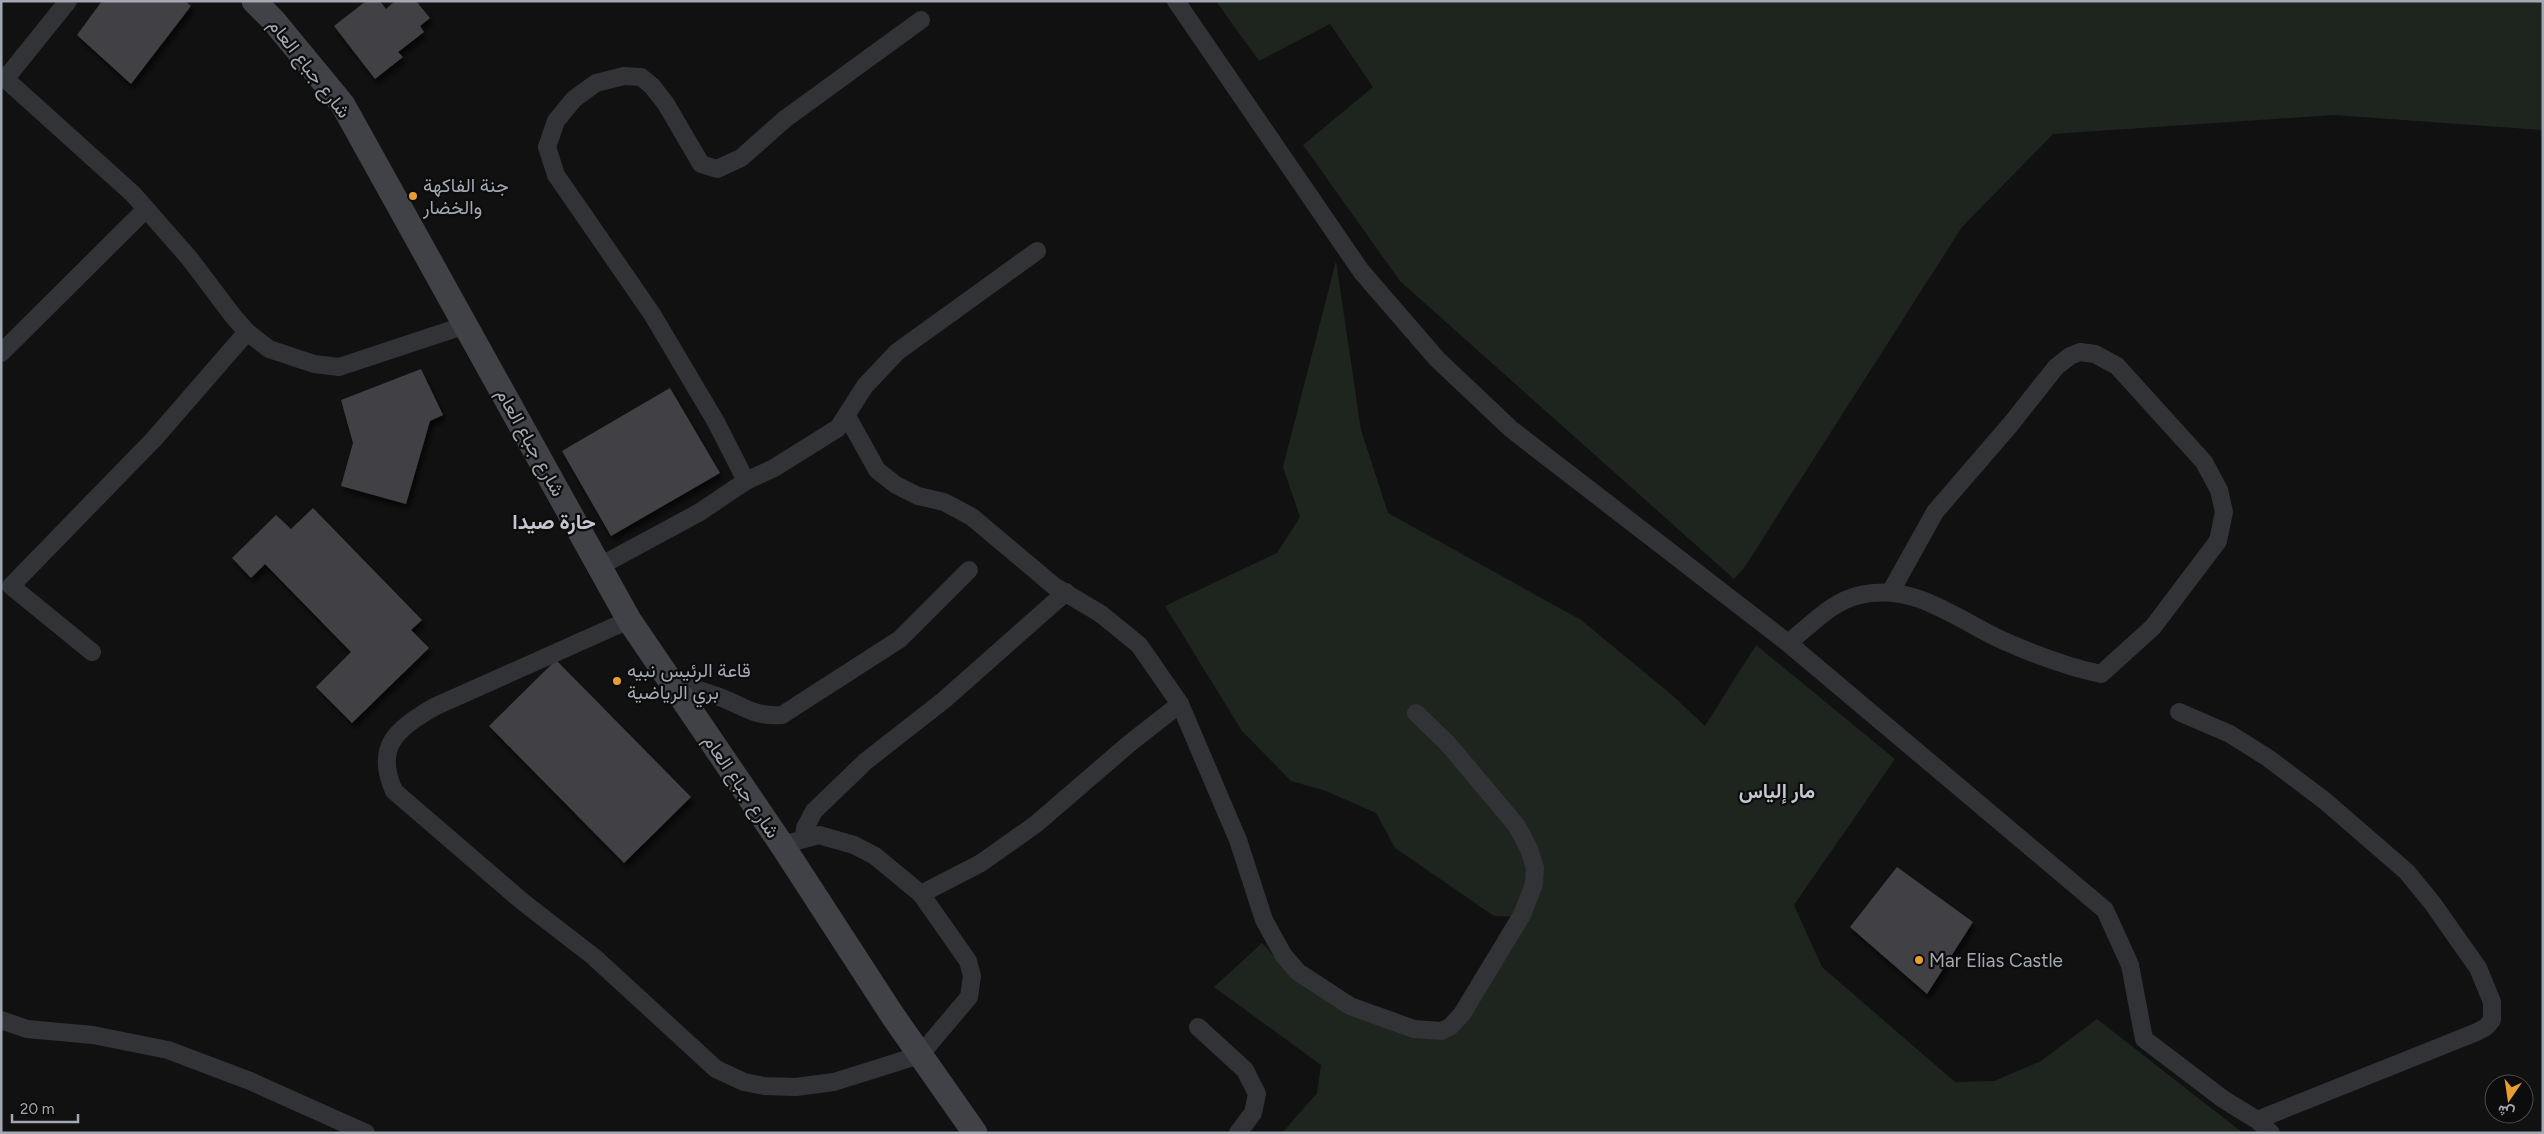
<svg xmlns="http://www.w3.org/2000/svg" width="2544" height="1134" viewBox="0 0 2544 1134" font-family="Figtree,Vazirmatn,sans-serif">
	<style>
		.green { fill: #1d251e }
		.building { fill: #404145; filter: url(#shadow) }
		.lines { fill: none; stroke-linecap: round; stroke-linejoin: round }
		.street { stroke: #323337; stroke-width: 18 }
		.secondary { stroke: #404247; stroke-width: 25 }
		.poi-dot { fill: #e79f34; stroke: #0c0c0d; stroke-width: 2 }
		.labels { text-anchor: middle; stroke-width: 4.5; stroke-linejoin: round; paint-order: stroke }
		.street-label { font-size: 19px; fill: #a3a9b2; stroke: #0c0c0d }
		.poi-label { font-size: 19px; fill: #a3a9b2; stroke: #0c0c0d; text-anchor: start }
		.neighbourhood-label { font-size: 20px; font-weight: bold; fill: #c4c7cf; stroke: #0c0c0d }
		.quarter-label { font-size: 21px; font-weight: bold; fill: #c4c7cf; stroke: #0c0c0d }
	</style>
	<defs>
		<filter id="shadow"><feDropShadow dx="3" dy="5.5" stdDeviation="2.5" flood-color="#0009"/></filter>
	</defs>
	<rect width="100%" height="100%" fill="#111112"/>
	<g class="green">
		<path d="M1216,1H2543V130L2334,115L2053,134L1962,227L1744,568L1734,579L1400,281L1303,145L1373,87L1330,24L1259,61Z"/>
		<path d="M1336,261L1361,430L1388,513L1581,620L1672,695L1705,726L1756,645L1895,759L1794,905L1822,967L1955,1082L1994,1081L2041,1061L2097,1019L2243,1133H1282L1317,1093L1321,1065L1214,987L1262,943L1295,979L1355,1015L1462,1026L1528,917L1494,916L1395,848L1376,813L1326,791L1291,781L1242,731L1165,606L1277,553L1300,517L1283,467Z"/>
	</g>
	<g class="building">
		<path d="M102,1H185L191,6L131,84L77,35Z"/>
		<path d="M366,1H380L386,9L395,1H416L430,18L420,26L424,32L398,52L403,57L375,79L334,26Z"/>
		<path d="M421,369L443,415L430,421L406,504L341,486L353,443L341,400Z"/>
		<path d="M670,388L720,473L611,536L562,451Z"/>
		<path d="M313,508L422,620L411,630L429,648L352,723L316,687L351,652L265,564L251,578L232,558L276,515L291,529Z"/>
		<path d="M556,660L691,797L624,863L489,726Z"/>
		<path d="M1897,867L1973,922L1927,994L1850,927Z"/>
	</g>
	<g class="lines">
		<g class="street">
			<path d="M1176,1L1361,271L1437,359L1511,429L1788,643L2105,910L2130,965L2144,1039L2223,1099L2257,1120L2271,1133"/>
			<path d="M1,75L133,194L190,259L233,316L247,332L269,349L314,364L339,367L466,325"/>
			<path d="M6,78L68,1"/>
			<path d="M1,353L146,209"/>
			<path d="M847,416L877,470L896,485L918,496L944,502L972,517L1054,586L1101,614L1139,645L1180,704L1238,840L1264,920L1284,956L1298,972L1350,1006L1414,1029L1442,1031L1451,1026L1462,1014L1522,915L1534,884L1535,868L1529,849L1517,826L1448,744L1416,713"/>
			<path d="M746,481L774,468L838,428L865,386L897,352L1037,251"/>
			<path d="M600,566L700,512L746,481L716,422L652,314L556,175L547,147L556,121L574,99L596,83L624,76L641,77L652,86L666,104L701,164L717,169L741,158L785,119L921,20"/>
			<path d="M629,620L434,707C397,729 374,746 394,791L523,902L594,957L716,1069L744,1082L764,1086L796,1087L834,1082L920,1055L969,997L972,976L968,961L921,894L875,856L854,845L819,835L782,845"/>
			<path d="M1788,643C1810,626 1832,601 1860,595C1915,582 1957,620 2004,641C2036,655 2067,667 2101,674L2153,627L2218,541L2224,512L2219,490L2204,462L2117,366L2095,354L2080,352L2070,356L2056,367L2010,425L1935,512L1891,591"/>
			<path d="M92,652L11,586L154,439L247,332"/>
			<path d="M672,682C689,687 706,692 722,698C745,707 755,717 782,715L900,639L969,570"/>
			<path d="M2179,712L2230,734L2268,758L2325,801L2407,872L2433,904L2478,968L2492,1002V1020L2486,1027L2477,1032L2257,1120"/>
			<path d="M804,838L805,828L814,811L866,761L944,700L1066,592"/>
			<path d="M921,894L981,863L1036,824L1130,743L1180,704"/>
			<path d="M1,1020L27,1029L93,1035L168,1050L250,1081L366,1133"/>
			<path d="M1198,1027L1245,1070L1257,1094L1253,1113L1238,1133"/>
		</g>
		<path class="secondary" d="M254,1L273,20L343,105L629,620L782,845L893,1016L975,1133"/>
	</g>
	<g class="poi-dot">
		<circle cx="413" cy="196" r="5"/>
		<circle cx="617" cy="681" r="5"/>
		<circle cx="1919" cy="960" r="5"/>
	</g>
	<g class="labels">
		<g class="street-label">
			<text transform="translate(310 68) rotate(52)" y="7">شارع جباع العام</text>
			<text transform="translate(531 442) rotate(61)" y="7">شارع جباع العام</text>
			<text transform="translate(742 786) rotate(56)" y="7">شارع جباع العام</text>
		</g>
		<g class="poi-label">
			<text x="423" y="192">جنة الفاكهة<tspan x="423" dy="22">والخضار</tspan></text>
			<text x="627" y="677">قاعة الرئيس نبيه<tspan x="627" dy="22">بري الرياضية</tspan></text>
			<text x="1929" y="967">Mar Elias Castle</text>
		</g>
		<g class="neighbourhood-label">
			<text x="1777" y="798">مار إلياس</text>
		</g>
		<g class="quarter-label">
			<text x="554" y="529">حارة صيدا</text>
		</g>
	</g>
	<rect width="2544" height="1134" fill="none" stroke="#a3a9b2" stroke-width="5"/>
	<g transform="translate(2509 1099) rotate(193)"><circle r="24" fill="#0c0c0d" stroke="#484b4f"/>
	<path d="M0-4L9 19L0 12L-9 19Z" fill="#e79f34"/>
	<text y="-8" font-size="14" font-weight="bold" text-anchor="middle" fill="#a3a9b2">ش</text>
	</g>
	<path d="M12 1114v8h66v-8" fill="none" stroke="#a3a9b2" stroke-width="2.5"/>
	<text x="20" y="1114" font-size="15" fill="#a3a9b2" stroke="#0c0c0d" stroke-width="4" paint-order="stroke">20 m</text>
</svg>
